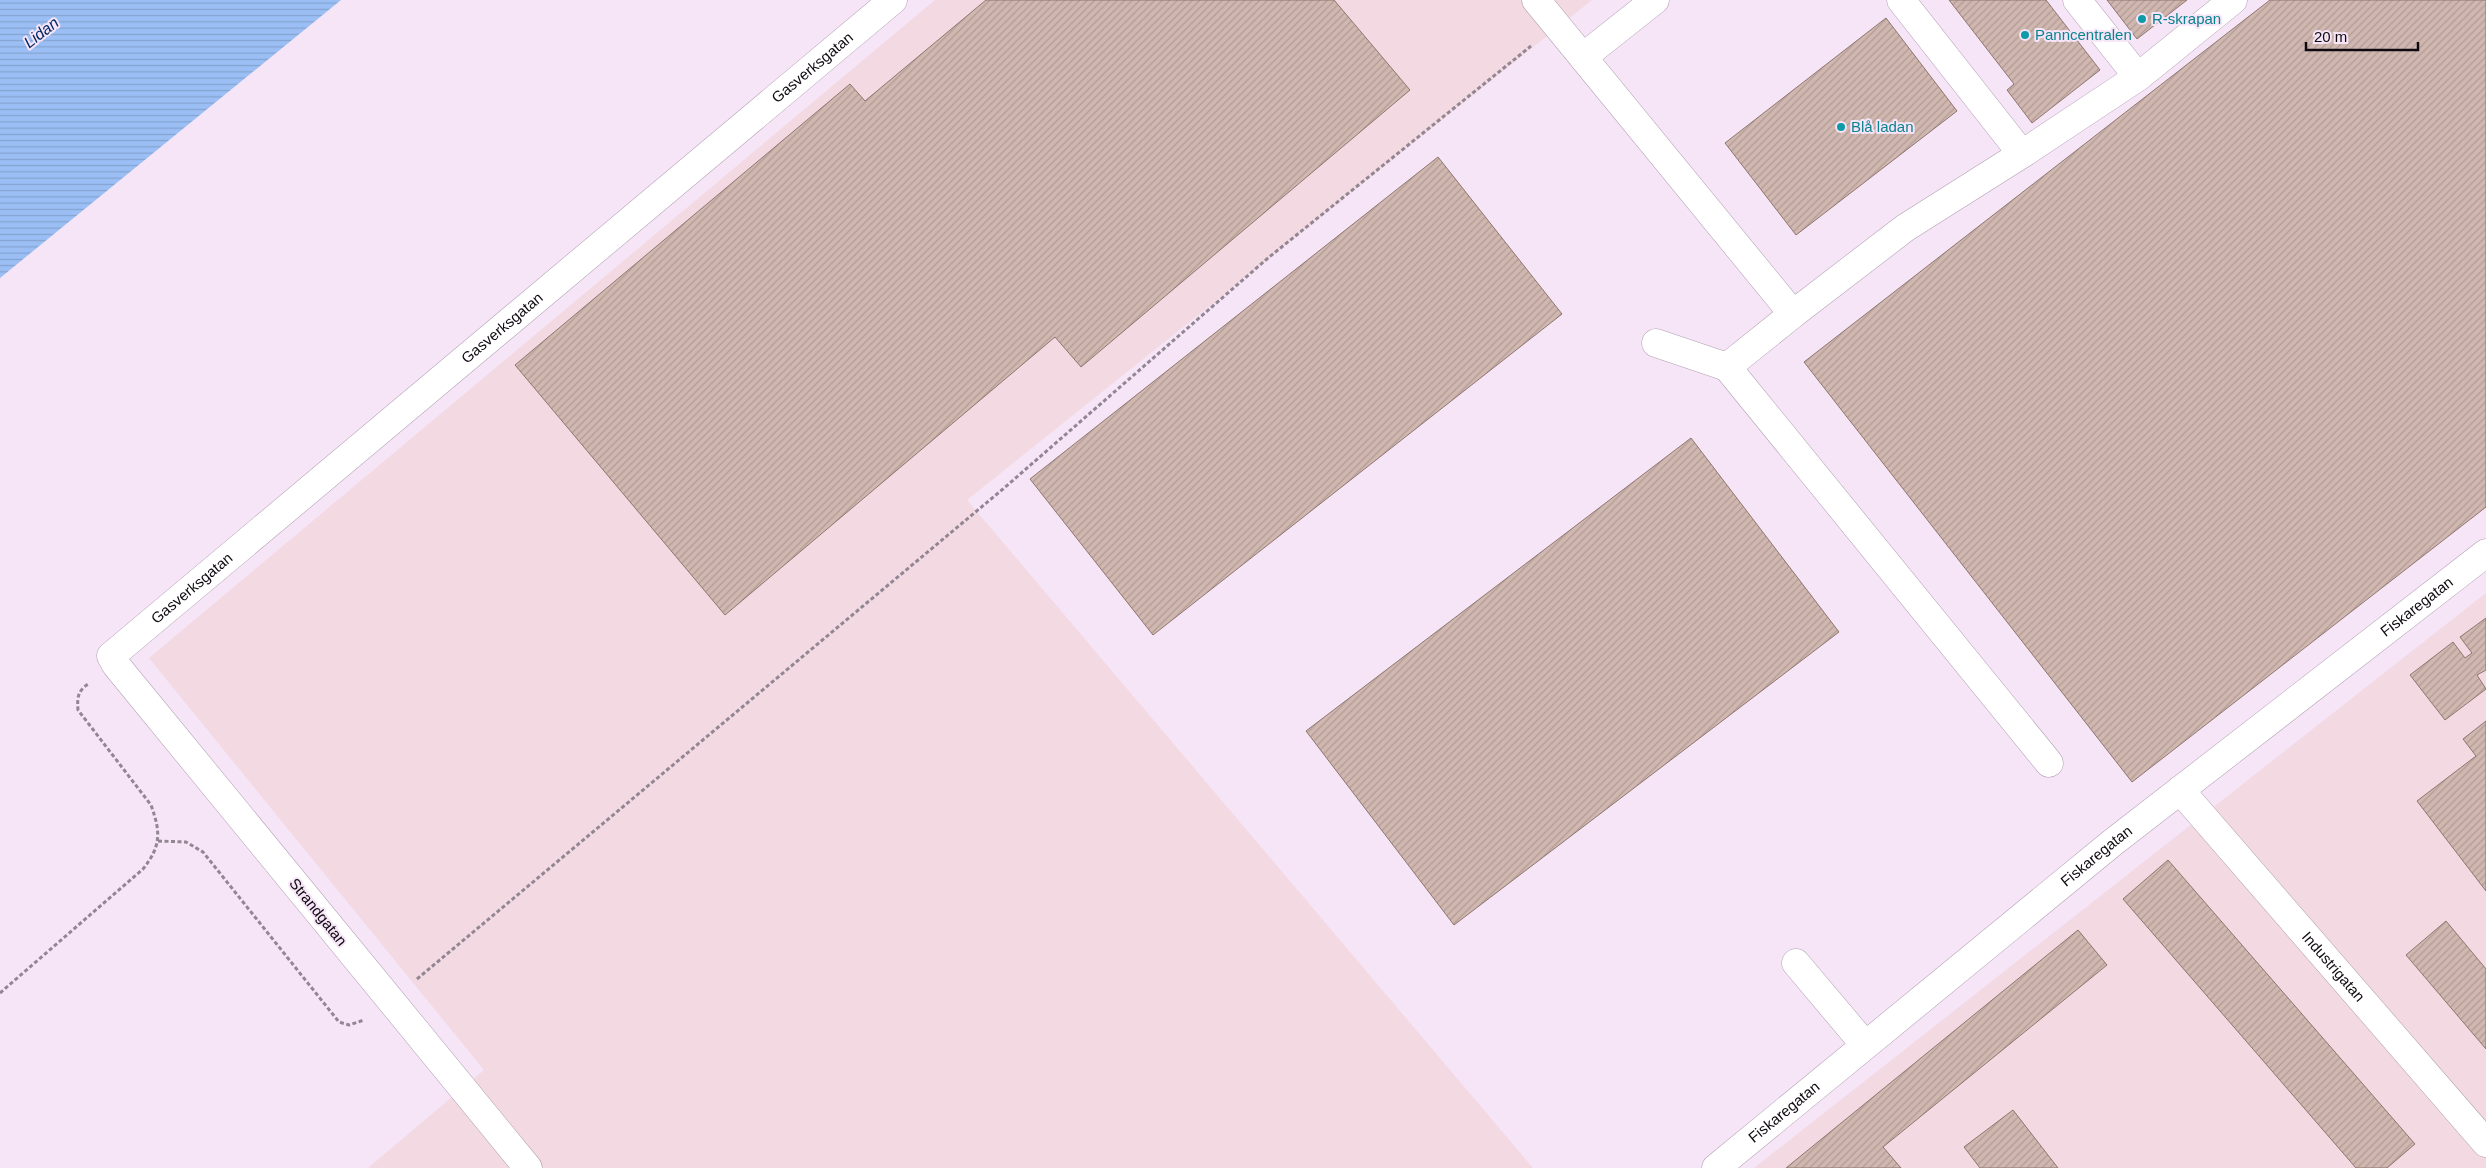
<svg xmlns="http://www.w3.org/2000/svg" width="2486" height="1168" viewBox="0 0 2486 1168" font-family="Arial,sans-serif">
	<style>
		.industrial { fill: #f3d9e1 }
		.water { fill: url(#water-rules) }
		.building { fill: url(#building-hatch); stroke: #8e766f }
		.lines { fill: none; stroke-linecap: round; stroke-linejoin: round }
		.minor-casing { stroke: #b1a0b2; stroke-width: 29 }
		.path { stroke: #928693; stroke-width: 3; stroke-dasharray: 4 2.5; stroke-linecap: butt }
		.minor { stroke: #fff; stroke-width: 28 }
		.culture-dot { fill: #0f9aa8; stroke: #f6e4f7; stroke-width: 2 }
		.labels { text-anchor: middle; stroke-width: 4; stroke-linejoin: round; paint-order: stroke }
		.culture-label { font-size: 15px; fill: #0d838f; stroke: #f6e4f7; text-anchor: start }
		.street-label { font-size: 15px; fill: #0f0a10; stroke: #f6e4f7 }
		.water-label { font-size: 16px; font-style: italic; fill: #002965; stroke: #f6e4f7 }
	</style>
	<defs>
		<pattern id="water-rules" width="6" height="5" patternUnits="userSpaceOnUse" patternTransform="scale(1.25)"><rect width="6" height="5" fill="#9bbff4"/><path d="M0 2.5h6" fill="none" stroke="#84a3d0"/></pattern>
		<pattern id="building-hatch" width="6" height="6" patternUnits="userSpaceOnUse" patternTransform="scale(1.25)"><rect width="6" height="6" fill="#d0b7af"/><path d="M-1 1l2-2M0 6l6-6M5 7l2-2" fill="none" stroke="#b19c96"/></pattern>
	</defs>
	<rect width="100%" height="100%" fill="#f6e4f7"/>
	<g class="industrial">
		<path d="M935,0H1592L967,500L1533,1168H368L484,1070L149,658Z"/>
		<path d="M2486,593V1168H1754Z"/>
	</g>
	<path class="water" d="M0,0H341L0,278Z"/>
	<g class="building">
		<path d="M986,0H1334L1410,90L1081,367L1055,337L725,615L515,365L850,84L865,101Z"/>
		<path d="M1949,0H2046L2100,70L2032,123L2007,90L2014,84Z"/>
		<path d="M2107,0H2187L2137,39Z"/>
		<path d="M2270,0H2486V507L2132,782L1804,362Z"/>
		<path d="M1886,18L1957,111L1796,235L1725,143Z"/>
		<path d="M1438,157L1562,314L1153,635L1030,479Z"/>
		<path d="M1691,438L1839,632L1454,925L1306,731Z"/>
		<path d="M2486,618V670L2477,675L2486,689L2445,720L2410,675L2453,642L2465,658L2472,653L2460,637Z"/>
		<path d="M2486,721V891L2417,801L2476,756L2463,739Z"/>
		<path d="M2168,860L2415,1144L2387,1168H2356L2123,899Z"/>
		<path d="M2446,921L2486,969V1049L2406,955Z"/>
		<path d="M2078,930L2107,965L1883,1147L1901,1168H1786Z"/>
		<path d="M2013,1110L2058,1168H1980L1964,1147Z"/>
	</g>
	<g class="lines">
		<g class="minor-casing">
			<g id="minor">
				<path d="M1536,0L1793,314L1727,367L2049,763"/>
				<path d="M1901,0L2022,154"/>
				<path d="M2077,0L2138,77"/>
				<path d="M1583,57L1655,0"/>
				<path d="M1793,314L1905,228L2022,154L2138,77L2233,0"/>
				<path d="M1656,343L1727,367"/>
				<path id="s1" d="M2180,790L2486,1143"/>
				<path d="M1796,963L1865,1045"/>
				<path id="s2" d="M528,1168L116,665L111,656L893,0"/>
				<path id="s3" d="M1716,1168L2112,843L2486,553"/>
			</g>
		</g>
		<g class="path">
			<path d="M158,841L186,842L203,852L339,1022L349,1025L364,1020"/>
			<path d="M417,979L1003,489L1268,258L1531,46"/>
			<path d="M0,993L143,869C161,846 161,833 151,805L78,710C77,697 78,691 88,684"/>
		</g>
		<use href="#minor" class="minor"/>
	</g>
	<g class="culture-dot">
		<circle cx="2142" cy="19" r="5"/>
		<circle cx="2025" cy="35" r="5"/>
		<circle cx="1841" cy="127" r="5"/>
	</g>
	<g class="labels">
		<g class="culture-label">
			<text x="2152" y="24">R-skrapan</text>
			<text x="2035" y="40">Panncentralen</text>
			<text x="1851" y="132">Blå ladan</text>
		</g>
		<g class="street-label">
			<text dy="5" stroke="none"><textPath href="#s2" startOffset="1576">Gasverksgatan</textPath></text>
			<text dy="5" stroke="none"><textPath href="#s2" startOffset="1171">Gasverksgatan</textPath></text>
			<text dy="5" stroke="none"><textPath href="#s2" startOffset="766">Gasverksgatan</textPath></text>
			<text dy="5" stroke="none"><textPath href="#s3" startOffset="898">Fiskaregatan</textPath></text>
			<text dy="5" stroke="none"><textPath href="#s3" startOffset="492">Fiskaregatan</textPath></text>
			<text transform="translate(318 912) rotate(51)" y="5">Strandgatan</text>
			<text dy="5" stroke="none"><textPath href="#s1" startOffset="234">Industrigatan</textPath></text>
			<text dy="5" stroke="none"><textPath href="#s3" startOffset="88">Fiskaregatan</textPath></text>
		</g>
		<g class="water-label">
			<text transform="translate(41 32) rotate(-38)" y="6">Lidan</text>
		</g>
	</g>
	<path d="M2306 42v8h112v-8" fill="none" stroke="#0f0a10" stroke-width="2.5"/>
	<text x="2314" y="42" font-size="15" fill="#0f0a10" stroke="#f6e4f7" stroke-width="4" paint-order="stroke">20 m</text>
</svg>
